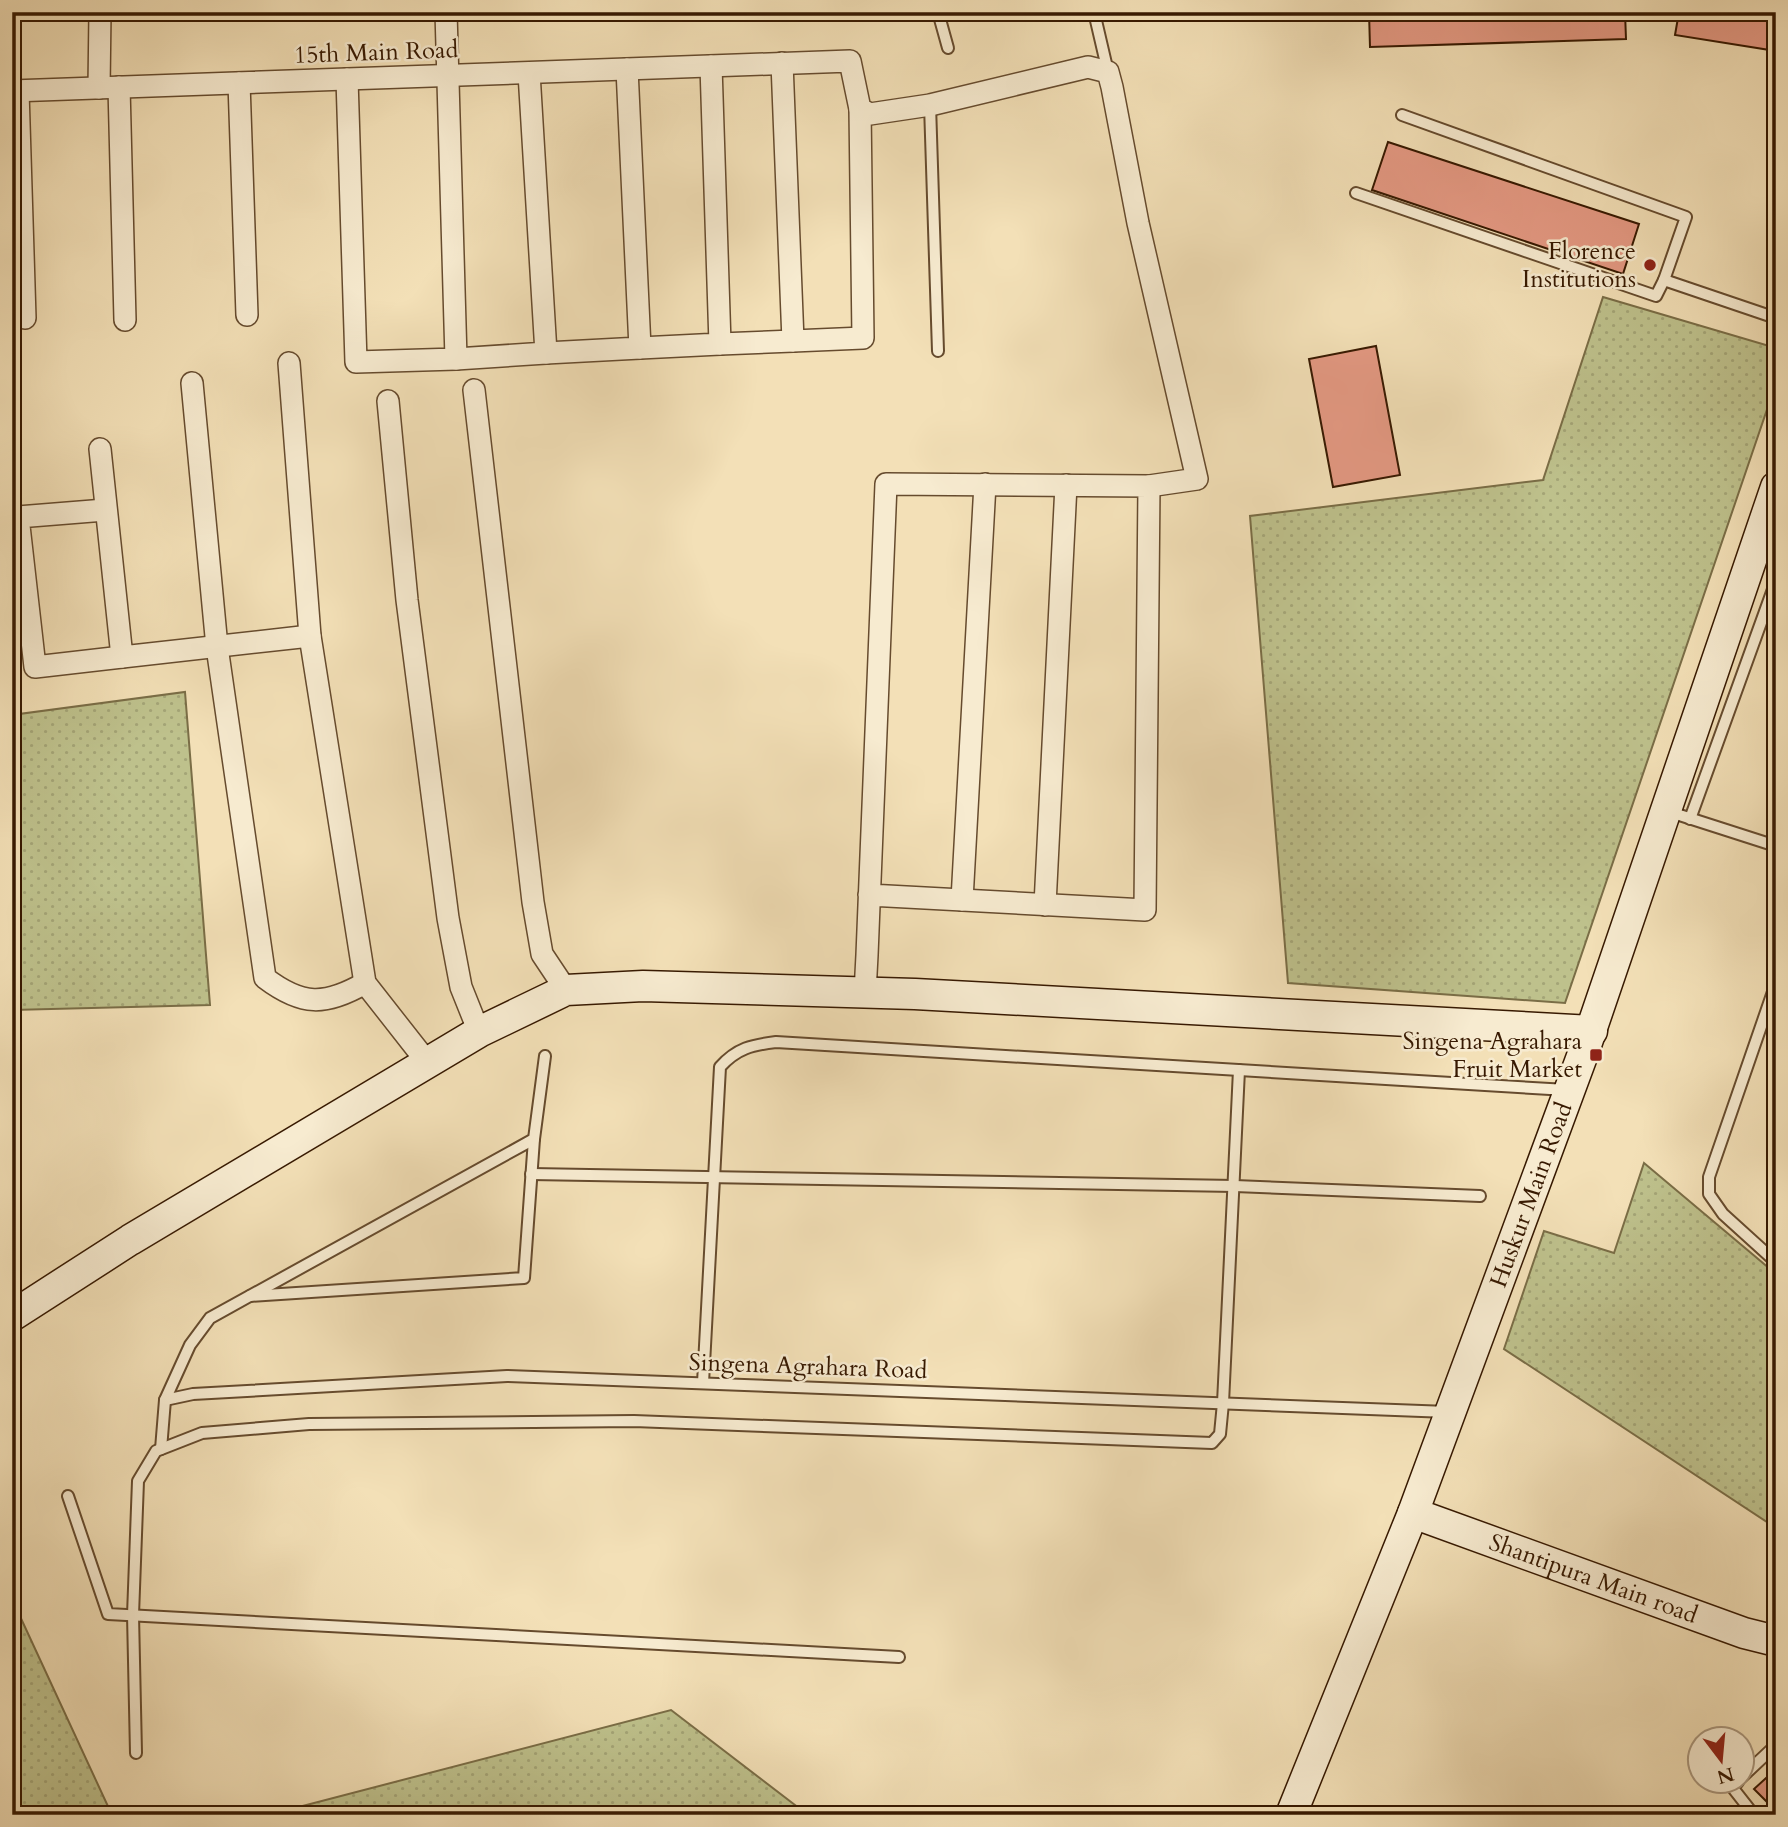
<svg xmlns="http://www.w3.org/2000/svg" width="1788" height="1827" viewBox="0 0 1788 1827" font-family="Cardo,serif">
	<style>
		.grass { fill: url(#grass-dots); stroke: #7a6d46; stroke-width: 2 }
		.building { fill: #e49983; stroke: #371901; stroke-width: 2 }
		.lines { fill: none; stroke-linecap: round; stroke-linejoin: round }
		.lane-casing { stroke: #664b2e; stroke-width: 14 }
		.street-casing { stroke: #664b2e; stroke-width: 24 }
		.secondary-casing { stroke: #371901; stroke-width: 33 }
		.lane { stroke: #f7ebd0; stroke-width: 10 }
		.street { stroke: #f7ebd0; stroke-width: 21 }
		.secondary { stroke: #f7ebd0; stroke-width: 30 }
		.poi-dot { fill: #8f2418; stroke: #f7ebd0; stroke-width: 2.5 }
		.labels { text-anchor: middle; stroke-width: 5; stroke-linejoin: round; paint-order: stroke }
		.street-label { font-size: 24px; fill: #371901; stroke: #f7ebd0 }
		.poi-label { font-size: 24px; fill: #371901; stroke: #f7ebd0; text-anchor: end }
	</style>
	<defs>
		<pattern id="grass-dots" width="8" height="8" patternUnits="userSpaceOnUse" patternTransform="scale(1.75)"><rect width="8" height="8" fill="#bec18c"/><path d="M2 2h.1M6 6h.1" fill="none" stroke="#a4a577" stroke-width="1.8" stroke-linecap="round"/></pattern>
	</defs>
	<rect width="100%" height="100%" fill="#f3e0b7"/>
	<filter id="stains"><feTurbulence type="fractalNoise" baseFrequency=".00286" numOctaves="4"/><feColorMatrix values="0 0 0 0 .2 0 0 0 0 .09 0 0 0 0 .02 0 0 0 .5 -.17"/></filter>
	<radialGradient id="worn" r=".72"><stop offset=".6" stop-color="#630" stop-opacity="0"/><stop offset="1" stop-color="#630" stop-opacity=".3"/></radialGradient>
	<g class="grass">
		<path d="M1603,297L1776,348V383L1565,1003L1288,983L1250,516L1543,480Z"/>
		<path d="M185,692L210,1005L12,1010V715Z"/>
		<path d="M1644,1163L1776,1274V1528L1504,1349L1544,1231L1614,1253Z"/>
		<path d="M12,1599L112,1815H12Z"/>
		<path d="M671,1710L808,1815H268Z"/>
	</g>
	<g class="building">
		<path d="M1369,12H1625L1626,39L1370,47Z"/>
		<path d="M1679,12H1776V51L1675,35Z"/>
		<path d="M1388,142L1639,224L1623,274L1372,190Z"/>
		<path d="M1376,346L1400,475L1333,487L1309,359Z"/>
		<path d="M1776,1769V1811L1754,1789Z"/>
	</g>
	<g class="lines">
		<g class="lane-casing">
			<g id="lane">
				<path d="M591,12V15"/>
				<path d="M938,12L948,48"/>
				<path d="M1094,12L1108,72"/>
				<path d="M930,105L938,351"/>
				<path d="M1402,115L1686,217L1664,280"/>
				<path d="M1356,193L1656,296L1664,280L1776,318"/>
				<path d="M1667,811L1776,846"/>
				<path d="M1690,819L1776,581"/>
				<path d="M1776,983L1709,1177V1194L1723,1214L1776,1262"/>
				<path d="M531,1174L1235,1186L1480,1196"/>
				<path d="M250,1296L524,1278L534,1139"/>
				<path d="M703,1383L720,1067C737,1048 752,1045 776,1042L1567,1090"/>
				<path d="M165,1400L193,1394L507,1376L1448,1412"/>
				<path d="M161,1449L165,1400L190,1345L210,1318L534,1139L545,1056"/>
				<path d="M68,1496L108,1614L899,1657"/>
				<path d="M136,1753L133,1615L138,1481L156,1451L202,1433L309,1424L634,1421L1212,1443L1220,1434L1223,1403L1239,1070"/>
				<path d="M1742,1777L1776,1745"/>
				<path d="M1738,1782L1732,1787L1754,1815"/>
			</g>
		</g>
		<g class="street-casing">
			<g id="street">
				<path d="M347,79L356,362L456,359L446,12"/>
				<path d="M239,83L247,315"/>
				<path d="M119,87L125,320"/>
				<path d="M99,88L100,12"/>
				<path d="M12,91L850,61L860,109L870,114L930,105L1088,67L1108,72L1112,87L1138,223L1197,479L1149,486"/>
				<path d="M18,91L25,318"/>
				<path d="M793,341L863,338L860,109"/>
				<path d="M720,344L793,341L782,63"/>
				<path d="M640,348L720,344L711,66"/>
				<path d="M546,353L640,348L627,69"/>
				<path d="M456,359L546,353L529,73"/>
				<path d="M289,363L310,636L365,983L427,1062"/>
				<path d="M192,383L217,647L265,978C302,1006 325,1006 365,983"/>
				<path d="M474,390L533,902L542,954L566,990"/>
				<path d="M388,401L407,600L448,918L461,987L479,1032"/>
				<path d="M100,449L122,657L310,636"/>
				<path d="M105,510L18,517L35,667L122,657"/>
				<path d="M962,900L985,484"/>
				<path d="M1045,905L1066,485"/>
				<path d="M865,993L867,955L886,484L1149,486L1145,910L869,895"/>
			</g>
		</g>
		<g class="secondary-casing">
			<g id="secondary">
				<path d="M12,1316L130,1240L479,1032L566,990L643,986L915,994L1592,1031"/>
				<path id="s1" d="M1413,1513L1744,1633L1776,1641"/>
				<path id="s2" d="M1291,1815L1413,1513L1584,1051L1776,487"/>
			</g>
		</g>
		<use href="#lane" class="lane"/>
		<use href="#street" class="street"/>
		<use href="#secondary" class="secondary"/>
	</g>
	<g class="poi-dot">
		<circle cx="1650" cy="265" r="7"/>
		<rect x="1589" y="1048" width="14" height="14" rx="3.5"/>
	</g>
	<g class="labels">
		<g class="street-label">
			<text transform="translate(376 52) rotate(-2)" y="8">15th Main Road</text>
			<text dy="8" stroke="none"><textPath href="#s2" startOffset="665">Huskur Main Road</textPath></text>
			<text transform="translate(808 1366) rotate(2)" y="8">Singena Agrahara Road</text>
			<text dy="8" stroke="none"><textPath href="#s1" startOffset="192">Shantipura Main road</textPath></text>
		</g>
		<g class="poi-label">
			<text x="1636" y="259">Florence<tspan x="1636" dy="28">Institutions</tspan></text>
			<text x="1582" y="1049">Singena Agrahara<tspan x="1582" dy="28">Fruit Market</tspan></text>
		</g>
	</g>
	<rect width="1788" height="1827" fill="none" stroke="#f3e0b7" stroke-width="42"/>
	<rect x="14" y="14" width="1760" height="1799" fill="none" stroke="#371901" stroke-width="3.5"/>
	<rect x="21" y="21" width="1746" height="1785" fill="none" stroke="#371901" stroke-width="2"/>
	<g transform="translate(1721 1760) rotate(164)"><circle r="33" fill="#f7ebd0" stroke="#aa977d" stroke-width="2"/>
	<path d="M0-5L12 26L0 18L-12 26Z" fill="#8f2418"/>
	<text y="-10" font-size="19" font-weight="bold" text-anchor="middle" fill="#371901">N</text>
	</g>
	<rect width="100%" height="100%" filter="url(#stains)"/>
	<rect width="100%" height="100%" fill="url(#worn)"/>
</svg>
